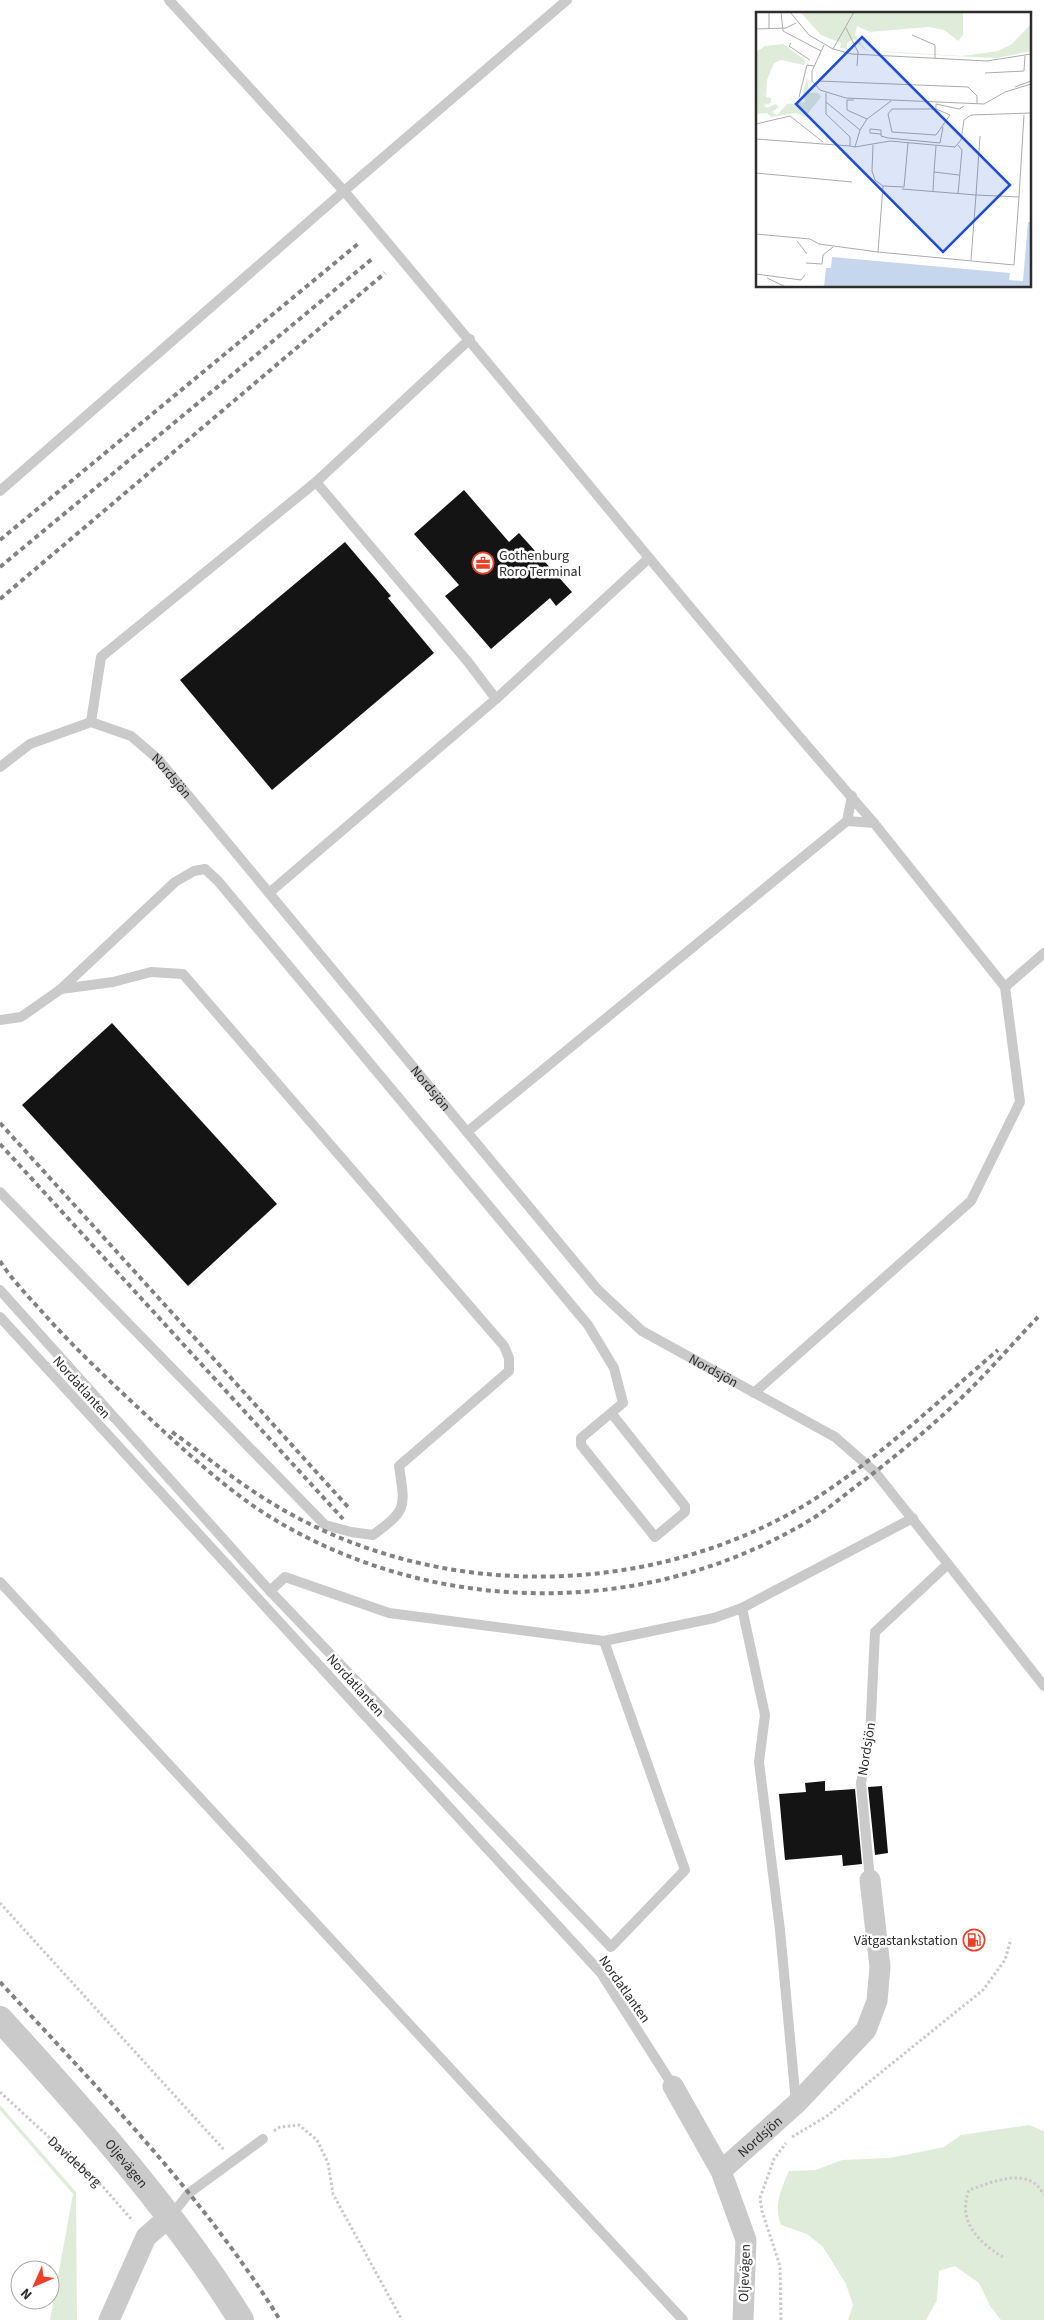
<svg xmlns="http://www.w3.org/2000/svg" width="1044" height="2320" viewBox="0 0 1044 2320" font-family="'Source Sans 3',sans-serif">
	<style>
		.green { fill: #e0ecda }
		.building { fill: #141414 }
		.lines { fill: none; stroke-linecap: round; stroke-linejoin: round }
		.path { stroke: #cacaca; stroke-width: 3; stroke-dasharray: 2.5 2.5; stroke-linecap: butt }
		.service { stroke: #cacaca; stroke-width: 10 }
		.minor { stroke: #cacaca; stroke-width: 21 }
		.tertiary { stroke: #cacaca; stroke-width: 26 }
		.rail { stroke: #828282; stroke-width: 4; stroke-dasharray: 5 4; stroke-linecap: butt }
		.labels { text-anchor: middle; stroke-width: 5; stroke-linejoin: round; paint-order: stroke }
		.poi-label { font-size: 14px; fill: #2d2d2d; stroke: #fff; text-anchor: start }
		.street-label { font-size: 14px; fill: #2d2d2d; stroke: #fff }
		.inset-road { fill: none; stroke: #ababab; stroke-width: 1 }
		.view { fill: #1d4ed8; fill-opacity: 0.15; stroke: #1d4ed8; stroke-width: 2.5 }
		.inset-edge { fill: none; stroke: #2d2d2d; stroke-width: 2.5 }
	</style>
	<rect width="100%" height="100%" fill="#fff"/>
	<g class="green">
		<path d="M0,2105L76,2192L77,2320H50L73,2194L0,2110Z"/>
		<path d="M1029,2125L1044,2131V2320H1001L990,2306L979,2283L955,2266L939,2271L937,2300L926,2320H848L853,2305L846,2284L823,2247L807,2234L781,2225C773,2207 781,2189 789,2171L816,2170L842,2160L889,2158L915,2153L944,2147L961,2135Z"/>
	</g>
	<g class="building">
		<path d="M464,490L509,542L519,533L572,592L556,606L550,598L491,649L445,596L459,585L414,534Z"/>
		<path d="M345,542L391,596L388,598L434,653L272,790L180,680Z"/>
		<path d="M112,1023L277,1204L188,1286L22,1105Z"/>
		<path d="M825,1781V1791L855,1789L862,1864L843,1866L842,1855L785,1860L779,1794L806,1792L805,1783Z"/>
		<path d="M882,1786L888,1853L875,1855L868,1787Z"/>
	</g>
	<g class="lines">
		<g class="path">
			<path d="M0,1903L225,2151"/>
			<path id="s1" d="M0,2092L104,2188L133,2221"/>
			<path d="M274,2131L280,2127L299,2125L317,2140L328,2163L333,2194L402,2320"/>
			<path d="M792,2137L827,2116L983,1990L1005,1960L1011,1939"/>
			<path d="M1003,2257C978,2242 957,2221 969,2190C993,2182 1029,2165 1044,2195"/>
			<path d="M781,2320L780,2266L762,2211L760,2198L774,2159L786,2143"/>
		</g>
		<g class="service">
			<path d="M567,0L344,191C522,401 693,616 874,823"/>
			<path d="M316,482L468,662L496,699L649,558"/>
			<path d="M0,491L344,191L169,0"/>
			<path d="M91,722L101,657L316,482L470,339"/>
			<path id="s2" d="M0,767L30,744L91,722L131,736L158,759L598,1290L642,1331L835,1437L875,1472L948,1564L875,1632L870,1736L861,1783L870,1880"/>
			<path d="M847,821L852,796"/>
			<path d="M269,893L496,699"/>
			<path d="M61,989L175,882L194,871L205,869L218,881L588,1325L614,1368L623,1403L581,1438V1445L655,1537L685,1512V1506L612,1414"/>
			<path d="M0,1020L21,1017L61,989L113,982L151,972L183,974L504,1346L509,1358V1371L399,1466C405,1508 408,1509 373,1535L351,1532L325,1525L0,1192"/>
			<path d="M467,1132L847,821L874,823L1005,987L1044,953"/>
			<path d="M0,1290L270,1591L611,1947L685,1870L604,1641L714,1618L742,1608L765,1715L759,1762L780,1930L796,2103"/>
			<path d="M0,1317L601,1973L673,2086"/>
			<path d="M754,1393L971,1201L1020,1102L1005,987"/>
			<path d="M948,1564L1044,1686"/>
			<path d="M0,1582L683,2320"/>
			<path d="M270,1591L285,1577L389,1613L604,1641"/>
			<path d="M742,1608L913,1518"/>
			<path d="M170,2217L189,2193L263,2139"/>
		</g>
		<g class="minor">
			<path d="M673,2086L721,2171L746,2240L743,2320"/>
			<path id="s3" d="M721,2171L796,2104L866,2030L877,2001L880,1967L870,1880"/>
			<path d="M109,2320L146,2237L169,2217"/>
		</g>
		<path class="tertiary" id="s4" d="M0,2019C85,2112 175,2213 241,2320"/>
		<g class="rail">
			<path d="M0,540L359,243"/>
			<path d="M0,567L372,259"/>
			<path d="M0,599L385,273"/>
			<path d="M0,1123L348,1507"/>
			<path d="M0,1144L343,1519"/>
			<path d="M0,1261C12,1280 29,1297 44,1314C80,1354 120,1391 160,1428C194,1459 228,1490 267,1515C432,1618 649,1620 815,1517C829,1508 842,1497 855,1487C890,1461 924,1433 956,1403C985,1376 1011,1345 1038,1317"/>
			<path d="M172,1432C206,1456 239,1484 275,1505C434,1601 645,1600 805,1505C874,1463 937,1402 998,1350"/>
			<path d="M0,1982C98,2089 203,2195 280,2320"/>
		</g>
	</g>
	<defs>
		<g id="office-ring" transform="scale(1.125)"><circle r="9.5" fill="#fff" stroke="#ec4028" stroke-width="1.5"/><path d="M-6-3h4V-5.5h4V-3h4V5H-6ZM-1-4.5V-3h2v-1.5ZM-6 0V1H6V0Z" fill="#ec4028"/></g>
		<g id="fuel-ring" transform="scale(1.125)"><circle r="9.5" fill="#fff" stroke="#ec4028" stroke-width="1.5"/><path d="M-5.5-6h7V0h2V4h1.3V-2.5L3-4.5l.8-.8L6-3V5H2.5V1h-1V6h-7ZM-4.2-4.7v3.2H.2V-4.7Z" fill="#ec4028"/></g>
	</defs>
	<g fill-rule="evenodd">
		<use href="#office-ring" x="483" y="563"/>
		<use href="#fuel-ring" x="974" y="1940"/>
	</g>
	<g class="labels">
		<g class="poi-label">
			<text x="499" y="560">Gothenburg<tspan x="499" dy="16">Roro Terminal</tspan></text>
			<text x="958" y="1945" text-anchor="end">Vätgastankstation</text>
		</g>
		<g class="street-label">
			<text dy="5" stroke="none"><textPath href="#s2" startOffset="202">Nordsjön</textPath></text>
			<text dy="5" stroke="none"><textPath href="#s2" startOffset="608">Nordsjön</textPath></text>
			<text dy="5" stroke="none"><textPath href="#s2" startOffset="1012">Nordsjön</textPath></text>
			<text transform="translate(82 1387) rotate(48)" y="5">Nordatlanten</text>
			<text transform="translate(356 1685) rotate(48)" y="5">Nordatlanten</text>
			<text transform="translate(866 1749) rotate(-81)" y="5">Nordsjön</text>
			<text transform="translate(625 1989) rotate(55)" y="5">Nordatlanten</text>
			<text dy="5" stroke="none"><textPath href="#s3" startOffset="52">Nordsjön</textPath></text>
			<text dy="5" stroke="none"><textPath href="#s1" startOffset="102">Davideberg</textPath></text>
			<text dy="5" stroke="none"><textPath href="#s4" startOffset="192">Oljevägen</textPath></text>
			<text transform="translate(744 2273) rotate(-88)" y="5">Oljevägen</text>
		</g>
	</g>
	<g transform="translate(756 12)">
		<rect width="275" height="275" fill="#fff"/>
		<path d="M44,0H207V23L202,29L188,18L173,15L114,20L101,14L99,23L110,38L189,43L206,44L242,39L256,32L275,12V39L241,46L216,45L143,41L109,38L98,27L91,31V37L84,36L85,31L65,23ZM27,32L49,48L48,53L25,48L18,51L11,68L10,85L15,86V91L8,93L11,96L20,92L23,95L16,100L21,103L31,92L49,90L47,81L51,65L53,81H62L65,85L49,105L40,101L15,105L11,101L0,102V40L9,34Z" fill="#e0ecda"/>
		<path d="M272,210H275V275H68L70,256H75L76,245L254,261L253,268L267,269Z" fill="#c5d6ed"/>
		<path class="inset-road" d="M25,0L27,19L65,39M34,0L53,23L77,37L96,42L231,49L275,42M13,16V0M90,16L102,40L101,54M0,17L30,16L40,11M156,23L179,33V47M35,31L33,34L54,48M68,33L56,59V69L64,78L90,86L228,92L249,80L275,72M77,37L98,0M229,61L268,59L269,44M62,69L212,75L221,84V92M259,75L275,69M70,81V102L94,125V134L99,135L134,129L199,135L205,128L208,108L215,103L275,101M43,85L51,53L58,54M70,90L104,118L111,107L91,98V88H98M136,97H180L194,103L180,123L136,120L132,102ZM180,97V92L203,97L208,94M111,107L135,89M0,112L34,104L67,130M114,117L125,118V124L132,126L184,131L187,115M114,117V121L125,122M0,127L94,134M152,131L148,175L127,174L122,240L258,253L263,185L220,183L224,124M117,133L116,159L119,168L127,174M202,133L206,138L202,182M99,135L104,118M178,160L180,134M0,161L96,170M146,177L220,183L215,248M177,179L178,160L203,163M263,185L268,103M0,222L54,227L63,232L122,240M41,229L51,242M50,251L66,252L67,243L77,235M0,262L45,268L49,263M11,266L30,275"/>
		<path class="view" d="M106,25L254,173L187,240L40,92Z"/>
		<rect width="275" height="275" class="inset-edge"/>
	</g>
	<g transform="translate(35 2285) rotate(225)"><circle r="24" fill="#ffffff" stroke="#ababab"/>
	<path d="M0-4L9 19L0 12L-9 19Z" fill="#ec4028"/>
	<text y="-8" font-size="14" font-weight="bold" text-anchor="middle" fill="#2d2d2d">N</text>
	</g>
</svg>
